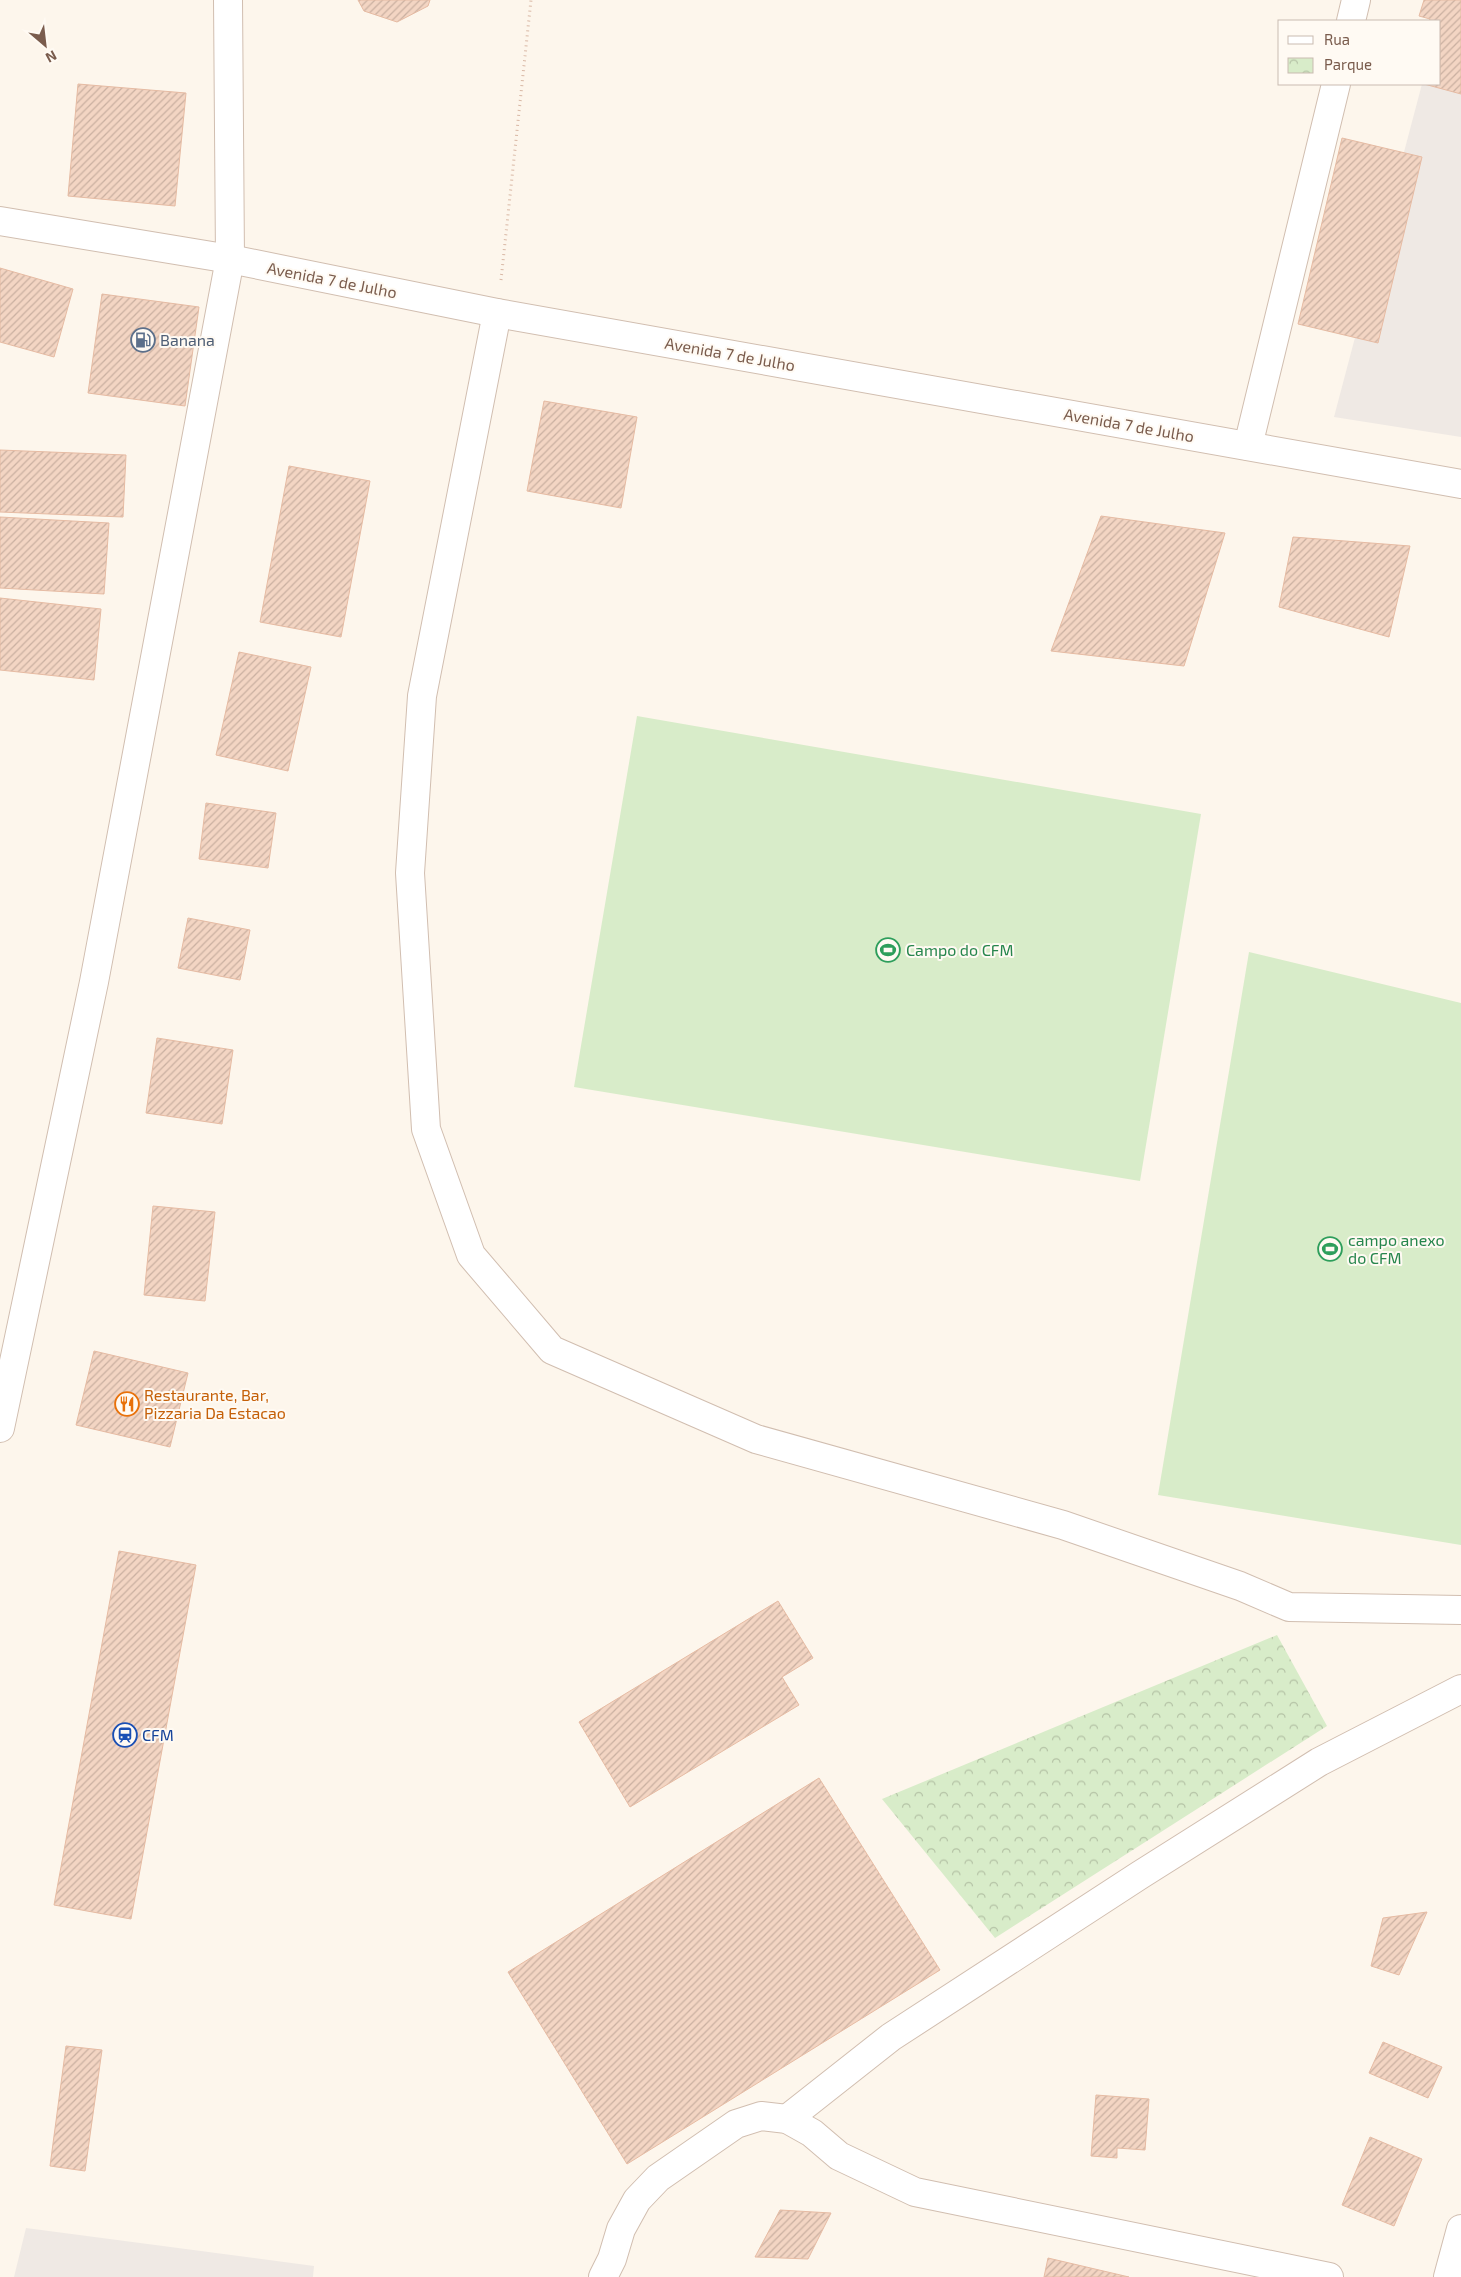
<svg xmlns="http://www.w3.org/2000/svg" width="1461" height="2277" viewBox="0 0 1461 2277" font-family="'Exo 2',sans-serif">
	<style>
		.industrial { fill: #efe9e4 }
		.green { fill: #d8ecc9 }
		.park { fill: url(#park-crowns) }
		.building { fill: url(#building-hatch); stroke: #e6bba3 }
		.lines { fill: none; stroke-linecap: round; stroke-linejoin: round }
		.minor-casing { stroke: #d1beb0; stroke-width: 30 }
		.path { stroke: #d9b8a5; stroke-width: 3; stroke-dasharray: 1 4; stroke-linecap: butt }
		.minor { stroke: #fff; stroke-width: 28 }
		.labels { text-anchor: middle; stroke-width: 4; stroke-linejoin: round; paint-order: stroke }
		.street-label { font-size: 16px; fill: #7a5c4d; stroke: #fffaf3 }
		.service-label { font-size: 16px; fill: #4e5e75; stroke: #fffaf3; text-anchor: start }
		.leisure-label { font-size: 16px; fill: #27864d; stroke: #fffaf3; text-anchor: start }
		.food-label { font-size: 16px; fill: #c56008; stroke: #fffaf3; text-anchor: start }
		.transit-label { font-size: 16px; fill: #164399; stroke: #fffaf3; text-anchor: start }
	</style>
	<defs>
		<pattern id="park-crowns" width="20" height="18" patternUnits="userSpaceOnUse" patternTransform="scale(1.25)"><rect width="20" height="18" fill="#d8ecc9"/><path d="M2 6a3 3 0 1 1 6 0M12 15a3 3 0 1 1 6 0" fill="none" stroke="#b4c2a5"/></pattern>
		<pattern id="building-hatch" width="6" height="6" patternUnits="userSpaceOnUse" patternTransform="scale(1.25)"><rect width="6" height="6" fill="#f3d5c3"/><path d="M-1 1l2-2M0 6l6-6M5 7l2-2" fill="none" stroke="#cab0a1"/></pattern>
	</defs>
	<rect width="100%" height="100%" fill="#fdf6ec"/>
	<g class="industrial">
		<path d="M1445,0H1461V437L1334,417L1422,84H1440L1439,21Z"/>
		<path d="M26,2228L314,2266L313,2277H14Z"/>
	</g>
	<g class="green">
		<path d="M637,716L1201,814L1140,1181L574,1087Z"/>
		<path d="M1249,952L1461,1003V1545L1158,1495Z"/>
	</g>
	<path class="park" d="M1277,1635L1327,1726L995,1938L882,1799Z"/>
	<g class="building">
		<path d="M358,0H430L428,6L397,22L364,11Z"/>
		<path d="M1424,0H1461V94L1424,84H1440V21H1429L1430,19L1419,16Z"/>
		<path d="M78,84L186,93L175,206L68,196Z"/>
		<path d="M1342,138L1422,157L1378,343L1298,324Z"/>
		<path d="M0,268L73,289L54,357L0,342Z"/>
		<path d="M102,294L199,307L185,406L88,393Z"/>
		<path d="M544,401L637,417L621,508L527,491Z"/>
		<path d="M0,450L126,455L123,517L0,512Z"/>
		<path d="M289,466L370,481L341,637L260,622Z"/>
		<path d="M1101,516L1225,533L1184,666L1051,651Z"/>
		<path d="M0,517L109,523L104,594L0,588Z"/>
		<path d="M1293,537L1410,546L1389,637L1279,607Z"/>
		<path d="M0,598L101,609L94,680L0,670Z"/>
		<path d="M239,652L311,667L288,771L216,755Z"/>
		<path d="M206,803L276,813L268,868L199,859Z"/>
		<path d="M188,918L250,930L240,980L178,968Z"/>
		<path d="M157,1038L233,1050L222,1124L146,1113Z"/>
		<path d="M153,1206L215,1212L205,1301L144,1295Z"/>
		<path d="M94,1351L188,1373L170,1447L76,1425Z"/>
		<path d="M119,1551L196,1565L131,1919L54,1905Z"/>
		<path d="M778,1601L813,1658L782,1677L799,1705L630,1807L579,1722Z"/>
		<path d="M819,1778L940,1970L627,2164L508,1972Z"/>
		<path d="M1427,1912L1399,1975L1371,1966L1383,1918Z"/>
		<path d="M1383,2042L1442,2067L1428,2098L1369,2073Z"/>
		<path d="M66,2046L102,2050L85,2171L50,2166Z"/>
		<path d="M1096,2095L1149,2099L1145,2150L1117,2148V2158L1091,2156Z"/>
		<path d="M1370,2137L1422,2159L1394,2226L1342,2205Z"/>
		<path d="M780,2210L831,2213L808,2259L755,2257Z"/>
		<path d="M1048,2258L1129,2277H1044Z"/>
	</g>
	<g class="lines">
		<g class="minor-casing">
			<g id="minor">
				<path d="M1351,21L1356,0"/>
				<path d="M0,221L230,259L497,313L1461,484"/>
				<path d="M497,313L422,696L410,873L426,1129L471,1255L552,1350L756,1439L1063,1525L1240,1586L1289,1607L1461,1610"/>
				<path d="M1248,446L1336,84"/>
				<path d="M0,1428L94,982L230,259L228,0"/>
				<path d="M787,2119L891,2037L1140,1875L1319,1762L1461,1689"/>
				<path d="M603,2277L612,2259L621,2229L637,2200L658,2178L736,2124L761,2116L787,2119L812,2133L839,2156L915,2192L1329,2277"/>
				<path d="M1448,2277L1461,2229"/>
			</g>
		</g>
		<path class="path" d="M501,280L531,0"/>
		<use href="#minor" class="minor"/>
	</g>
	<defs>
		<g id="fuel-ring" transform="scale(1.25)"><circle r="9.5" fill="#fffaf3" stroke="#5c6f8a" stroke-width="1.5"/><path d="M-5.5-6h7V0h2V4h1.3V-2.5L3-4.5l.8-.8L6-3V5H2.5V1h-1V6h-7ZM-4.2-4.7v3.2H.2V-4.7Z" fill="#5c6f8a"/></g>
		<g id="stadium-ring" transform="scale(1.25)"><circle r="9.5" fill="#fffaf3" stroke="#2e9e5b" stroke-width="1.5"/><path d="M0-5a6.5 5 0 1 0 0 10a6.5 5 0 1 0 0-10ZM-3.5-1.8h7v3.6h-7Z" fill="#2e9e5b"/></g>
		<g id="restaurant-ring" transform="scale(1.25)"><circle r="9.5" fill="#fffaf3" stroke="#e8710a" stroke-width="1.5"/><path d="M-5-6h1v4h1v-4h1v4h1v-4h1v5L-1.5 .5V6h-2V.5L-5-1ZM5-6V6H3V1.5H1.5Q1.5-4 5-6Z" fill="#e8710a"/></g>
		<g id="station-ring" transform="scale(1.25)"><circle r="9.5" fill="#fffaf3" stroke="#1a4fb4" stroke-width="1.5"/><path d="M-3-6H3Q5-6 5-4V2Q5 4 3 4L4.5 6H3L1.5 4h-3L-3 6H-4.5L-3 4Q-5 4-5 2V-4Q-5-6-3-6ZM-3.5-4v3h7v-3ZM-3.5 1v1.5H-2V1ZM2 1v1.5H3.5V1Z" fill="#1a4fb4"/></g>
	</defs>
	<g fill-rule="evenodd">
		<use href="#fuel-ring" x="143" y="340"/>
		<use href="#stadium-ring" x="888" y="950"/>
		<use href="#stadium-ring" x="1330" y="1249"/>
		<use href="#restaurant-ring" x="127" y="1404"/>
		<use href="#station-ring" x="125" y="1735"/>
	</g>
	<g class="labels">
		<g class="street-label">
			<text transform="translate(332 280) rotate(11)" y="6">Avenida 7 de Julho</text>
			<text transform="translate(730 354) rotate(10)" y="6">Avenida 7 de Julho</text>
			<text transform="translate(1129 425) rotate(10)" y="6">Avenida 7 de Julho</text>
		</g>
		<g class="service-label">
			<text x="160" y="346">Banana</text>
		</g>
		<g class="leisure-label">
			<text x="906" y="956">Campo do CFM</text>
			<text x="1348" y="1246">campo anexo<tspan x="1348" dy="18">do CFM</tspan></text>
		</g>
		<g class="food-label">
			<text x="144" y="1401">Restaurante, Bar,<tspan x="144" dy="18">Pizzaria Da Estacao</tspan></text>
		</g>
		<g class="transit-label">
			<text x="142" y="1741">CFM</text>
		</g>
	</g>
	<rect x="1278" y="20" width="162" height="65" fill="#fffaf3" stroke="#cabbb1"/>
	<rect x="1288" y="36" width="25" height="8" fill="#ffffff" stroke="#cabbb1"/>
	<text x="1324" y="45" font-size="15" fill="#7a5c4d">Rua</text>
	<rect x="1288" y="58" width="25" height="15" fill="url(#park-crowns)" stroke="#cabbb1"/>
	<text x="1324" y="70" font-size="15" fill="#7a5c4d">Parque</text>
	<g transform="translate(45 45) rotate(152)" stroke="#fffaf3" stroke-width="4" paint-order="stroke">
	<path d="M0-4L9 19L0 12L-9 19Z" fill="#7a5c4d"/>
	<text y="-8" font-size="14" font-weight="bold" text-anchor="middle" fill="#7a5c4d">N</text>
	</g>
</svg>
